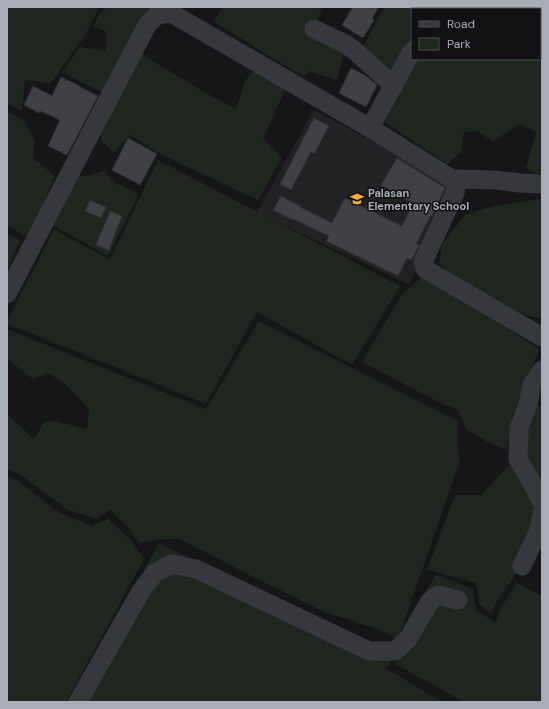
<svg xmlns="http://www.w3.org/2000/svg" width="549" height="709" viewBox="0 0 549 709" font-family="'DM Sans',sans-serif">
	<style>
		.built { fill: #222225 }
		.green { fill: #1e261f }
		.building { fill: #404145; stroke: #303034 }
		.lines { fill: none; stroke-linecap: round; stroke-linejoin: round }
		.minor { stroke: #37383d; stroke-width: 19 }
		.labels { text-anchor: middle; stroke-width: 3; stroke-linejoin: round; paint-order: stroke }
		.poi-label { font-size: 11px; font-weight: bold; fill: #a8adb8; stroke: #111113; text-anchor: start }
	</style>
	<rect width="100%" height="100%" fill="#161618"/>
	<path class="built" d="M314,110L456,185L409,285L257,212Z"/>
	<g class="green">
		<path d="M7,7H99L87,32L50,84L25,80L22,111L7,104Z"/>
		<path d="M107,7H156L106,94L62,73L80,47L106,51L107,32L93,26L100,14Z"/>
		<path d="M222,7H322L317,22L347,39L337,80L308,71L304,77L214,22Z"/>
		<path d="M384,7H425L428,9H412V43L394,77L358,57Z"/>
		<path d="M444,7H542V174L534,173L526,168L536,132L520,124L504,134L493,142L478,131L464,132L461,152L447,164L385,122L416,59H540V9H442Z"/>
		<path d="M138,52L213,97L236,109L245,81L256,68L285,90L263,139L282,158L258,200L162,155L130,135L114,152L101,141L105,115Z"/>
		<path d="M7,112L22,119L35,140L33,158L55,176L29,238L7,226Z"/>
		<path d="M158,160L400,286L352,365L257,312L206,404L7,324V321L54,229L110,260Z"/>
		<path d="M104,171L115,183L132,190L138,196L108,256L52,225L75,176H85Z"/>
		<path d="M542,199V318L524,315L457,280L439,263L442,244L466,214L499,205Z"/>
		<path d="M7,233L20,240L7,271Z"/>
		<path d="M422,277L510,330L539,350L513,415L507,450L486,441L466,429L458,410L442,404L362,362L402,294Z"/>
		<path d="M259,321L458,421L457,441L460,460L398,640L383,631L322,611L255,578L180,539H164L139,543L129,528L110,510L97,519L68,510L41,490L19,474L7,470V414L34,439L45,421L59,422L87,429L89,409L64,383L48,373L33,379L7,359V329L206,409Z"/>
		<path d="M535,403L542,407V542L515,575L496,602L492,614L480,605L476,583L427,570L455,495H481L504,470L526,452L523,435Z"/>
		<path d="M7,476L15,479L60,513L92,526L108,519L131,540L144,559L66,702H7Z"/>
		<path d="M159,543L392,658L387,669L442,702H71Z"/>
		<path d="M436,575L473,589L476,610L496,623L500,609L517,583L542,596V702H464L395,664L419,602Z"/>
	</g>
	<g class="building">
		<path d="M353,7H379L372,18L374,20L363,38L342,25Z"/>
		<path d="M351,68L366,76L377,85L366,107L339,93Z"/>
		<path d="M61,77L80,86V87L98,96L67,155L48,146L60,120L40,111L39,113L24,105L33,86L52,96Z"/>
		<path d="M314,118L329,126L314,154L311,152L291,190L280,184Z"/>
		<path d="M128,138L157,154L140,185L112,170Z"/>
		<path d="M397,158L445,188L432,216L431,215L416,244L419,245L415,254L411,260L407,258L398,276L326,241L329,236L293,219V220L273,210L281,196L300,206V207L332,223L345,198L402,226L413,204L381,185Z"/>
		<path d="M90,200L106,207L101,218L85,211Z"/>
		<path d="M110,211L122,216L109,250L96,245Z"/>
	</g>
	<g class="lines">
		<g class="minor">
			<path d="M435,9L436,7"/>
			<path d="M314,29L344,43L355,51L394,86"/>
			<path d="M370,128L412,51"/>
			<path d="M452,179L495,180L520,183L542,184"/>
			<path d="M7,294L147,25L157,15L171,13L370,128L452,179L456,185L455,193L423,262L425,269L542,337"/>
			<path d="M542,370L532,385L528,404L519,428L518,459L532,483L542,503"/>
			<path d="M522,566L539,530L542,514"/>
			<path d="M78,702L141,591L155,573L172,564L196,569L369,651H395L408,639L430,601L438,595L458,600"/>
		</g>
	</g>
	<defs>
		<g id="school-bare" transform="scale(1.08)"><path d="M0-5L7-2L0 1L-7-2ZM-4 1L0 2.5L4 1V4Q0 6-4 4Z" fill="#f2b134" stroke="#111113" stroke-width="2.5" paint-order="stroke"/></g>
	</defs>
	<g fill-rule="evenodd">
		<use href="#school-bare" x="357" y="199"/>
	</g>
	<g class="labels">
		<g class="poi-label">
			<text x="368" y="197">Palasan<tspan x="368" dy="13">Elementary School</tspan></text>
		</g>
	</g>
	<rect width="549" height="709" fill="none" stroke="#a8adb8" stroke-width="16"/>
	<rect x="411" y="8" width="130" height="52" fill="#111113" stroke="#4d4f55"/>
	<rect x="419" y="21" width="20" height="6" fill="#37383d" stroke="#4d4f55"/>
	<text x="447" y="28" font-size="12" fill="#a8adb8">Road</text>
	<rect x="419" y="38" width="20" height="12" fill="#1e261f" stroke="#4d4f55"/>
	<text x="447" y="48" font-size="12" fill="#a8adb8">Park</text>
</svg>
